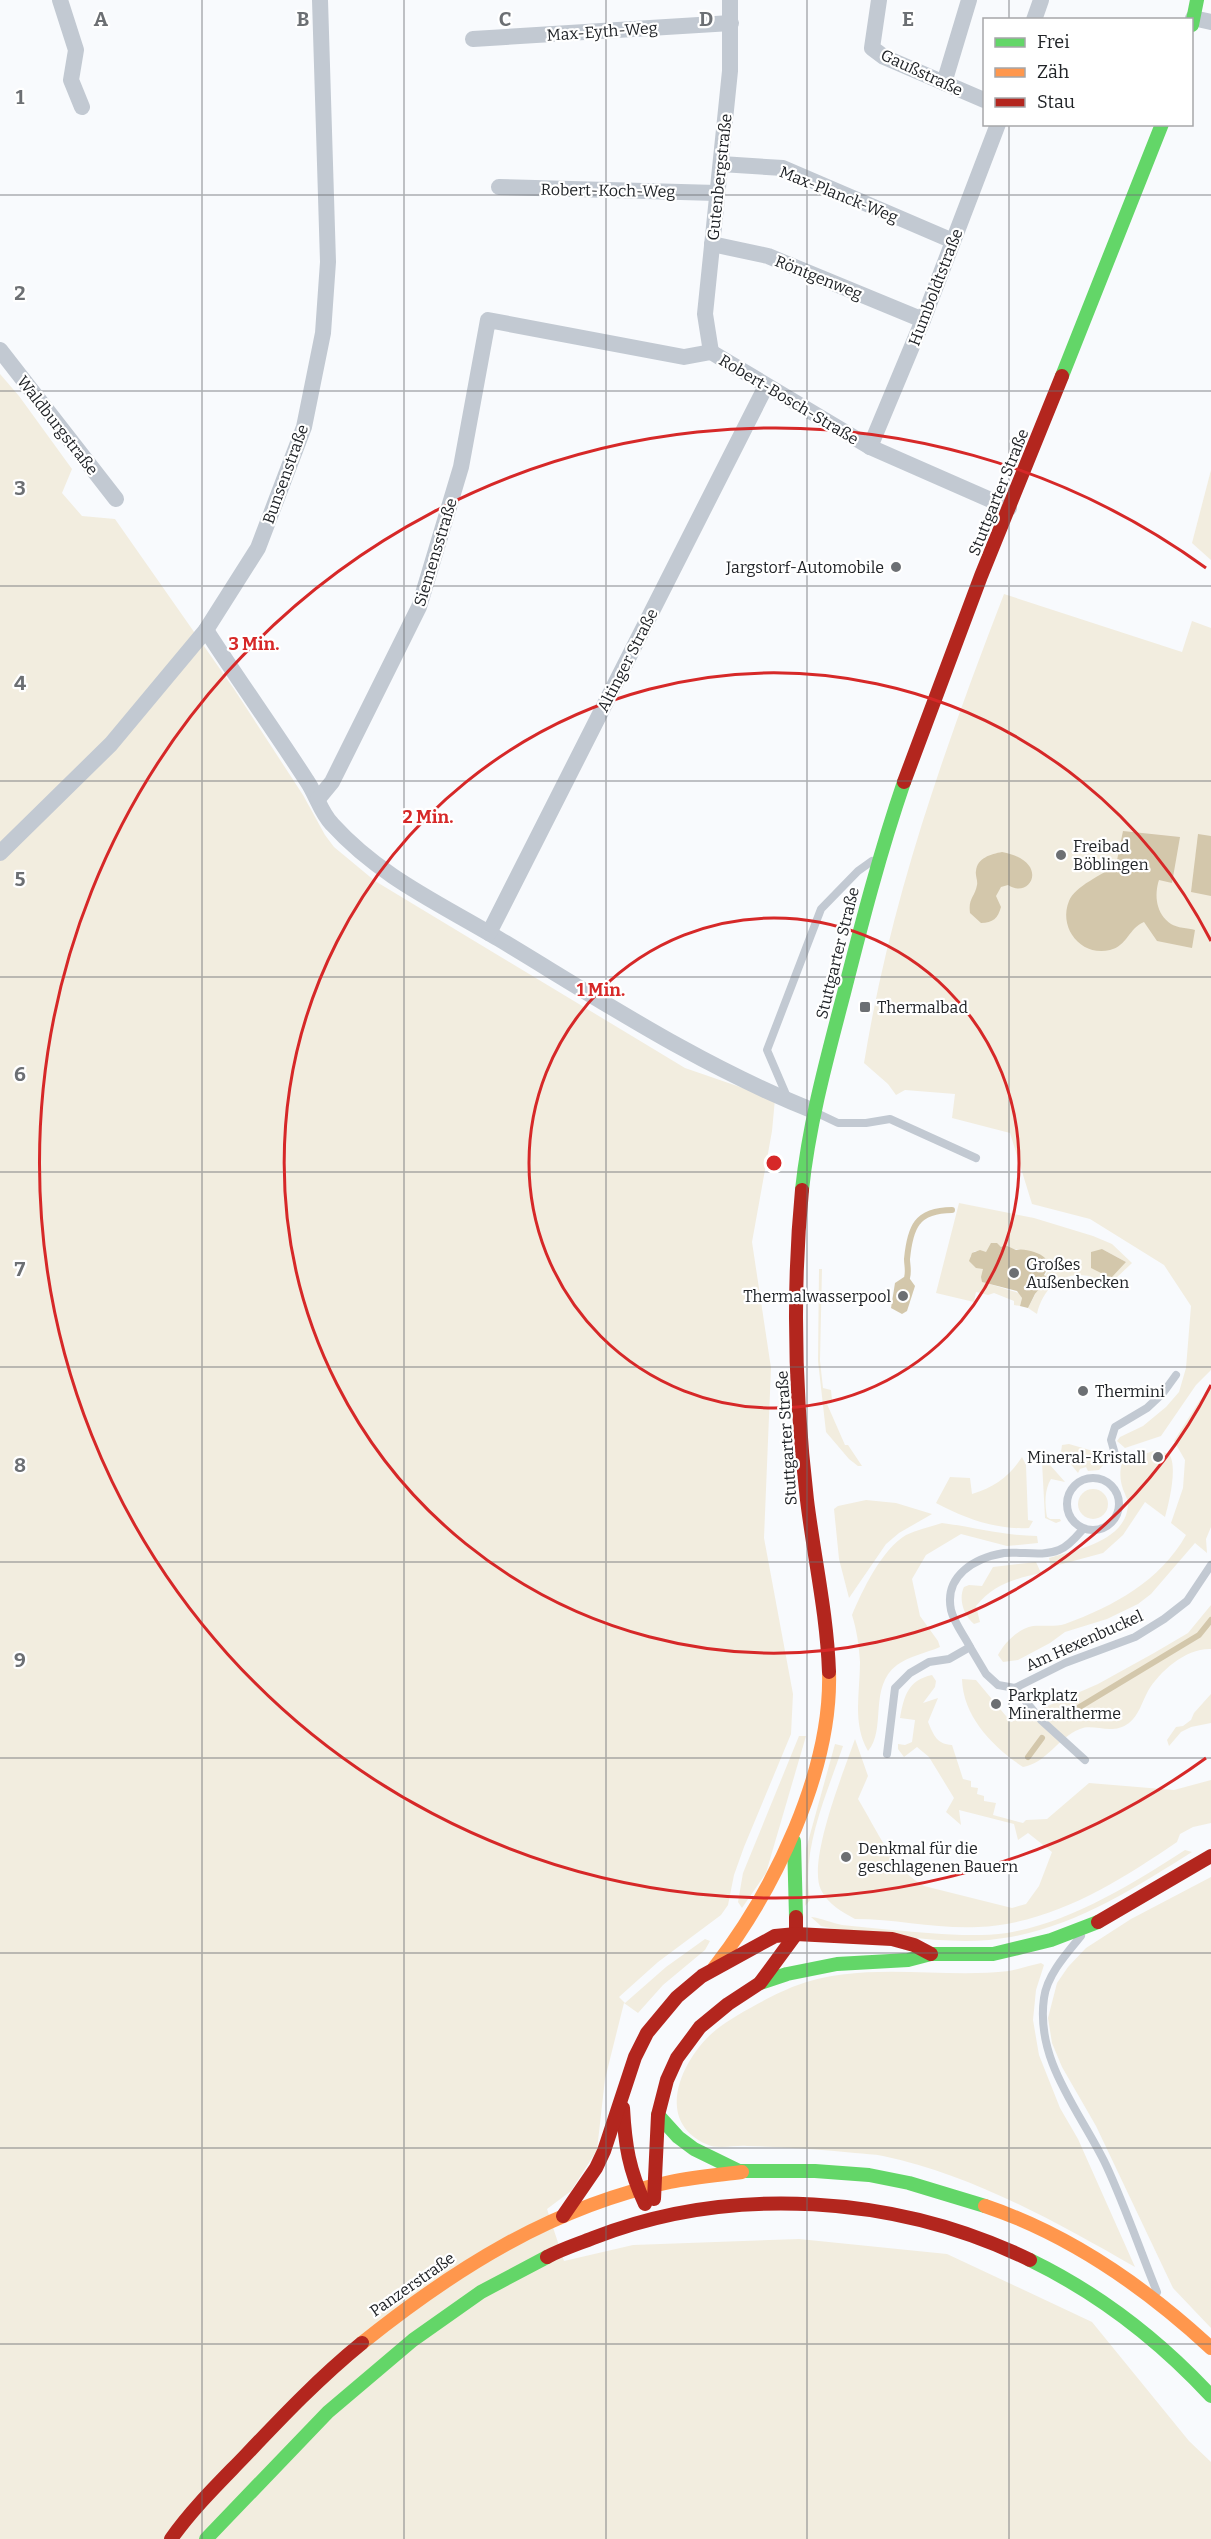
<svg xmlns="http://www.w3.org/2000/svg" width="1211" height="2539" viewBox="0 0 1211 2539" font-family="Bitter,serif">
	<style>
		.green { fill: #f2eddf; fill-rule: evenodd }
		.water { fill: #d3c7ab }
		.lines { fill: none; stroke-linecap: round; stroke-linejoin: round }
		.stream { stroke: #d3c7ab; stroke-width: 6 }
		.lane { stroke: #c2c9d2; stroke-width: 8 }
		.street { stroke: #c2c9d2; stroke-width: 16 }
		.fast { stroke: #63d668; stroke-width: 14 }
		.slow { stroke: #ff974d; stroke-width: 14 }
		.jam { stroke: #b3261e; stroke-width: 14 }
		.grid { fill: none; stroke: #6c6f73; stroke-width: 1.5; stroke-opacity: 0.55 }
		.ring { fill: none; stroke: #d62828; stroke-width: 3 }
		.poi-dot { fill: #6c6f73; stroke: #fff; stroke-width: 2 }
		.labels { text-anchor: middle; stroke-width: 4.5; stroke-linejoin: round; paint-order: stroke }
		.street-label { font-size: 16px; fill: #212428; stroke: #fff }
		.poi-label { font-size: 16px; fill: #212428; stroke: #fff; text-anchor: start }
		.grid-label { font-size: 20px; text-anchor: middle; font-weight: bold; fill: #6c6f73; stroke: #fff; stroke-width: 4.5; stroke-linejoin: round; paint-order: stroke }
		.centre { fill: #d62828; stroke: #fff; stroke-width: 3 }
		.ring-label { font-size: 18px; text-anchor: middle; font-weight: bold; fill: #d62828; stroke: #fff; stroke-width: 4.5; stroke-linejoin: round; paint-order: stroke }
	</style>
	<rect width="100%" height="100%" fill="#f8fafd"/>
	<g class="green">
		<path d="M0,374L19,396L72,469L62,493L82,516L115,519L234,689L303,795L325,835L334,847L375,881L685,1068L775,1099L772,1131L752,1242L771,1368L764,1538L793,1694L791,1734L744,1847L734,1875L728,1905L721,1915L658,1962L619,1997L625,2003L666,1967L705,1939L710,1941L705,1950L663,1985L638,2013L624,2003L605,2079L597,2150L571,2191L547,2209L564,2261L633,2245L799,2239L947,2254L1092,2322L1189,2441L1211,2462V2539H0Z"/>
		<path d="M1211,470V560L1192,543Z"/>
		<path d="M1004,594L1182,652L1192,621L1211,628V1370L1196,1385L1161,1436L1125,1448L1117,1441L1120,1437L1143,1426L1166,1407L1179,1392L1186,1368L1191,1306L1164,1265L1090,1219L1032,1204L1010,1133L952,1118L955,1094L905,1090L896,1095L888,1084L864,1063C891,898 944,750 1004,594Z"/>
		<path d="M959,1203L1034,1218L1093,1236L1112,1244L1132,1263L1114,1280L1116,1283L1111,1288C1081,1262 1045,1277 1037,1314L1028,1308L1047,1272L1020,1250L998,1246L987,1253L975,1251L970,1257L983,1269V1282L1019,1293L1022,1298L1020,1306L1014,1305V1301L994,1293L988,1295L976,1292L974,1302L936,1293ZM1102,1249L1126,1262L1102,1272L1092,1268Z"/>
		<path d="M819,1269H822L820,1361L823,1388L831,1390L832,1400L827,1404L845,1445H848L862,1466H858L849,1459L826,1432L818,1361Z"/>
		<path d="M1211,1389V1527L1206,1539L1207,1553L1195,1543L1151,1594L1138,1604L1107,1619L1065,1632L1050,1643L1018,1660L1003,1662L998,1655C1004,1643 1019,1628 1033,1626C1043,1625 1055,1627 1065,1624C1114,1606 1160,1581 1186,1535L1171,1523L1183,1488L1185,1460L1174,1441L1200,1400Z"/>
		<path d="M1069,1444L1100,1453L1104,1456L1105,1463L1099,1470L1088,1471L1086,1467L1080,1469L1078,1473L1061,1452L1062,1445Z"/>
		<path d="M1156,1450L1169,1454C1178,1466 1169,1503 1165,1517L1145,1502L1123,1535L1103,1553L1051,1567L1049,1558C1076,1550 1128,1541 1128,1503C1128,1499 1126,1498 1125,1494C1120,1483 1119,1474 1122,1462Z"/>
		<path d="M1022,1457L1026,1465L1028,1520L1033,1521L1029,1528C996,1530 964,1518 936,1503L950,1477L970,1478L972,1494C995,1487 1009,1477 1022,1457Z"/>
		<path d="M1042,1462L1050,1465L1065,1482L1051,1479C1044,1490 1045,1505 1047,1517L1050,1519H1060L1061,1521L1056,1523L1045,1518Z"/>
		<circle cx="1093" cy="1504" r="15"/>
		<path d="M866,1500L896,1503L932,1514L899,1533L886,1544L849,1598L839,1559L834,1509L838,1506Z"/>
		<path d="M942,1523C974,1527 1005,1536 1037,1536L1038,1543L1007,1546L961,1534L926,1555L912,1579L920,1616L938,1641L940,1647C926,1653 909,1656 897,1665C868,1687 887,1729 868,1751C852,1723 860,1693 860,1662C859,1646 857,1631 852,1615C862,1591 882,1549 906,1535C917,1530 930,1527 942,1523Z"/>
		<path d="M1036,1562L1041,1573C1014,1579 994,1584 976,1606L980,1622L974,1624C964,1616 958,1599 964,1587L969,1585L982,1586L993,1567Z"/>
		<path d="M1211,1605V1649C1186,1648 1160,1671 1148,1691C1142,1702 1139,1715 1129,1723C1112,1736 1094,1723 1080,1729C1057,1738 1047,1763 1023,1767C993,1747 963,1717 962,1679L976,1680L1011,1722L1098,1684L1154,1653L1188,1633Z"/>
		<path d="M932,1675L936,1681L935,1687L923,1703L938,1698L928,1722C934,1736 937,1744 952,1745L963,1779L971,1781V1787L978,1788L977,1794L984,1796V1801L996,1803L993,1815L1023,1823L1026,1820L1047,1819L1089,1783L1174,1790L1211,1780V1823L1193,1827L1180,1834L1177,1842C1118,1882 1052,1924 978,1927C937,1929 896,1919 855,1919C842,1912 828,1904 821,1890C807,1861 844,1771 855,1739L868,1776L858,1799C877,1830 892,1868 924,1886L1012,1908L1026,1904L1039,1886L1052,1852L1028,1833L1018,1840L1014,1824L959,1810L961,1825L946,1812L954,1798L929,1757L917,1747L904,1757L898,1749V1744L905,1745L912,1742L915,1720L900,1718C904,1696 908,1680 932,1675Z"/>
		<path d="M1211,1694V1723L1191,1727L1181,1732L1169,1746L1167,1740L1176,1727L1183,1726L1191,1720L1194,1713Z"/>
		<path d="M799,1736H806L766,1873L742,1908L738,1902L743,1873Z"/>
		<path d="M835,1744L843,1746C827,1794 801,1848 810,1900L805,1906L806,1849Z"/>
		<path d="M1185,1850L1192,1852C1130,1891 1065,1933 989,1940C942,1944 887,1934 839,1930L821,1926L811,1917C822,1918 831,1923 842,1925C858,1927 875,1928 892,1930C929,1933 970,1938 1007,1933C1071,1922 1131,1885 1185,1850Z"/>
		<path d="M1211,1877V2328L1173,2288L1096,2126L1062,2067L1052,2043L1048,2018L1057,1983L1068,1967L1086,1948L1131,1919Z"/>
		<path d="M1041,1963L1044,1965L1036,1990L1033,2020L1039,2055L1060,2108L1078,2139L1135,2267C1056,2222 973,2175 883,2156C874,2154 864,2154 855,2153C819,2149 783,2147 747,2146C734,2145 718,2150 706,2144C652,2120 683,2056 717,2029C735,2015 774,1994 795,1986C863,1960 939,1979 1009,1971C1020,1969 1031,1965 1041,1963Z"/>
	</g>
	<g class="water">
		<path d="M1123,831L1180,837L1172,883L1159,880C1154,895 1156,914 1171,924C1177,928 1188,928 1195,930L1192,948L1157,941L1144,922C1129,928 1127,946 1110,950C1081,957 1058,928 1069,901C1075,886 1102,875 1116,865Z"/>
		<path d="M1198,834L1211,836V896L1191,892Z"/>
		<path d="M1002,852C1051,861 1031,900 1008,885L1001,887L996,896L1001,907C998,918 993,923 981,923L970,913C968,898 975,897 977,885C978,881 975,875 976,871C977,858 991,854 1002,852Z"/>
		<path d="M991,1243H997L1001,1247L1005,1245L1016,1250C1024,1248 1039,1252 1045,1258L1048,1268L1044,1275L1048,1278L1035,1294L1028,1308L1020,1306L1022,1298L1017,1291L982,1282L981,1277L983,1269L976,1268L969,1261L972,1253L980,1250L986,1252Z"/>
		<path d="M1102,1249L1126,1262L1111,1278L1091,1268V1252Z"/>
		<path d="M904,1277L910,1279L915,1286L907,1311L902,1314L891,1308L895,1283Z"/>
	</g>
	<g class="lines">
		<g class="stream">
			<path d="M907,1278C909,1271 907,1265 907,1259C910,1228 916,1210 952,1210"/>
			<path d="M1063,1717L1199,1635L1211,1620"/>
			<path d="M1028,1757L1042,1738"/>
		</g>
		<g class="lane">
			<path d="M788,1099L767,1050L821,909L858,871L872,861"/>
			<path d="M817,1113L838,1123H866L890,1119L976,1158"/>
			<path d="M1115,1454L1111,1440L1115,1427L1147,1408L1163,1393L1176,1375"/>
			<circle cx="1093" cy="1504" r="26"/>
			<path d="M970,1647C964,1635 954,1623 951,1610C944,1576 974,1558 1004,1553C1021,1551 1042,1557 1059,1550C1069,1546 1077,1536 1083,1529"/>
			<path d="M1015,1688L1041,1720L1085,1760"/>
			<path d="M887,1754L895,1688L910,1673L929,1662L949,1659L970,1647L986,1674L998,1685L1015,1688L1065,1663L1135,1637L1164,1619L1187,1601L1211,1565"/>
			<path d="M1081,1936C1067,1953 1047,1975 1044,1998C1035,2061 1080,2111 1106,2165C1125,2206 1140,2250 1157,2292"/>
		</g>
		<g class="street">
			<path d="M60,0L76,50L71,80L82,107"/>
			<path d="M879,0L872,48L884,57L984,100"/>
			<path d="M1193,18L1211,22"/>
			<path d="M1034,20L1041,0"/>
			<path d="M473,39L731,23"/>
			<path d="M944,83L969,0"/>
			<path d="M721,164L783,168L953,241"/>
			<path d="M499,187L717,193"/>
			<path d="M712,244L768,256L923,320"/>
			<path d="M0,350L116,499"/>
			<path d="M711,352L705,314L730,71V0"/>
			<path d="M870,447L923,320L998,124"/>
			<path d="M206,630C239,681 274,730 307,781C316,794 321,813 332,824C380,877 439,903 499,939C602,1001 702,1067 814,1111"/>
			<path d="M318,799L332,782L419,607L461,467L488,320L684,357L711,352L870,447L1009,508"/>
			<path d="M0,853L111,744L206,630L258,548L304,427L323,333L328,262L320,0"/>
			<path d="M489,933L766,386"/>
		</g>
		<g class="fast">
			<path d="M1192,25L1197,0"/>
			<path d="M1062,376L1162,124"/>
			<path d="M802,1190C809,1123 827,1058 844,993C862,922 880,852 904,782"/>
			<path d="M794,1841L796,1917"/>
			<path d="M760,1983L787,1974L837,1964L908,1960L931,1954H993L1051,1940L1098,1922"/>
			<path d="M658,2115L678,2137L694,2149L739,2171H815L869,2175L909,2183L985,2206"/>
			<path d="M1030,2260C1100,2294 1158,2339 1211,2396"/>
			<path d="M206,2539L328,2412L413,2340L481,2292L547,2257"/>
		</g>
		<g class="slow">
			<path d="M714,1968C774,1891 832,1771 829,1672"/>
			<path d="M985,2206C1071,2235 1145,2287 1211,2348"/>
			<path d="M362,2343C453,2270 553,2206 670,2182C693,2177 718,2175 742,2172"/>
		</g>
		<g class="jam">
			<path d="M904,782L981,576L1062,376"/>
			<path d="M802,1190C792,1293 795,1397 807,1500C814,1557 827,1614 829,1672"/>
			<path d="M1098,1922L1211,1856"/>
			<path d="M623,2108C625,2145 629,2170 645,2204"/>
			<path d="M654,2199L658,2115L667,2080L677,2058L700,2027L728,2004L760,1983L796,1934V1917"/>
			<path d="M563,2216L596,2168L604,2151L635,2057L647,2033L677,1997L702,1976L775,1936L796,1934L892,1939L914,1945L931,1954"/>
			<path d="M547,2257C562,2249 578,2244 593,2238C731,2184 897,2195 1030,2260"/>
			<path d="M171,2539C193,2508 219,2483 245,2456C282,2417 320,2377 362,2343"/>
		</g>
	</g>
	<path class="grid" d="M202,0V2539M404,0V2539M606,0V2539M807,0V2539M1009,0V20M1009,124V2539M0,195H1211M0,391H1211M0,586H1211M0,781H1211M0,977H1211M0,1172H1211M0,1367H1211M0,1562H1211M0,1758H1211M0,1953H1211M0,2148H1211M0,2344H1211"/>
	<g class="ring">
		<circle cx="774" cy="1163" r="245"/>
		<path d="M1211 1385A490 490 0 1 1 1211 941"/>
		<path d="M1206 1758A735 735 0 1 1 1206 568"/>
	</g>
	<g class="poi-dot">
		<circle cx="896" cy="567" r="6"/>
		<circle cx="1061" cy="855" r="6"/>
		<rect x="859" y="1001" width="12" height="12" rx="3"/>
		<circle cx="1014" cy="1273" r="6"/>
		<circle cx="903" cy="1296" r="6"/>
		<circle cx="1083" cy="1391" r="6"/>
		<circle cx="1158" cy="1457" r="6"/>
		<circle cx="996" cy="1704" r="6"/>
		<circle cx="846" cy="1857" r="6"/>
	</g>
	<g class="labels">
		<g class="street-label">
			<text transform="translate(602 31) rotate(-4)" y="6">Max-Eyth-Weg</text>
			<text transform="translate(922 72) rotate(25)" y="6">Gaußstraße</text>
			<text transform="translate(719 177) rotate(-84)" y="6">Gutenbergstraße</text>
			<text transform="translate(608 190) rotate(1)" y="6">Robert-Koch-Weg</text>
			<text transform="translate(839 194) rotate(22)" y="6">Max-Planck-Weg</text>
			<text transform="translate(819 277) rotate(22)" y="6">Röntgenweg</text>
			<text transform="translate(935 287) rotate(-69)" y="6">Humboldtstraße</text>
			<text transform="translate(789 399) rotate(31)" y="6">Robert-Bosch-Straße</text>
			<text transform="translate(58 425) rotate(52)" y="6">Waldburgstraße</text>
			<text transform="translate(285 474) rotate(-70)" y="6">Bunsenstraße</text>
			<text transform="translate(998 492) rotate(-68)" y="6">Stuttgarter Straße</text>
			<text transform="translate(435 552) rotate(-73)" y="6">Siemensstraße</text>
			<text transform="translate(627 660) rotate(-63)" y="6">Altinger Straße</text>
			<text transform="translate(837 953) rotate(-76)" y="6">Stuttgarter Straße</text>
			<text transform="translate(786 1438) rotate(-94)" y="6">Stuttgarter Straße</text>
			<text transform="translate(1084 1640) rotate(-24)" y="6">Am Hexenbuckel</text>
			<text transform="translate(412 2284) rotate(-35)" y="6">Panzerstraße</text>
		</g>
		<g class="poi-label">
			<text x="884" y="573" text-anchor="end">Jargstorf-Automobile</text>
			<text x="1073" y="852">Freibad<tspan x="1073" dy="18">Böblingen</tspan></text>
			<text x="877" y="1013">Thermalbad</text>
			<text x="1026" y="1270">Großes<tspan x="1026" dy="18">Außenbecken</tspan></text>
			<text x="891" y="1302" text-anchor="end">Thermalwasserpool</text>
			<text x="1095" y="1397">Thermini</text>
			<text x="1146" y="1463" text-anchor="end">Mineral-Kristall</text>
			<text x="1008" y="1701">Parkplatz<tspan x="1008" dy="18">Mineraltherme</tspan></text>
			<text x="858" y="1854">Denkmal für die<tspan x="858" dy="18">geschlagenen Bauern</tspan></text>
		</g>
	</g>
	<g class="grid-label">
		<text x="101" y="26">A</text>
		<text x="303" y="26">B</text>
		<text x="505" y="26">C</text>
		<text x="706" y="26">D</text>
		<text x="908" y="26">E</text>
		<text x="20" y="104">1</text>
		<text x="20" y="300">2</text>
		<text x="20" y="495">3</text>
		<text x="20" y="690">4</text>
		<text x="20" y="886">5</text>
		<text x="20" y="1081">6</text>
		<text x="20" y="1276">7</text>
		<text x="20" y="1472">8</text>
		<text x="20" y="1667">9</text>
	</g>
	<circle cx="774" cy="1163" r="9" class="centre"/>
	<g class="ring-label">
		<text x="254" y="650">3 Min.</text>
		<text x="428" y="823">2 Min.</text>
		<text x="601" y="996">1 Min.</text>
	</g>
	<rect x="983" y="18" width="210" height="108" fill="#ffffff" stroke="#a6a7a9" stroke-width="1.5"/>
	<rect x="995" y="38" width="30" height="9" fill="#63d668" stroke="#a6a7a9" stroke-width="1.5"/>
	<text x="1037" y="48" font-size="18" fill="#212428">Frei</text>
	<rect x="995" y="68" width="30" height="9" fill="#ff974d" stroke="#a6a7a9" stroke-width="1.5"/>
	<text x="1037" y="78" font-size="18" fill="#212428">Zäh</text>
	<rect x="995" y="98" width="30" height="9" fill="#b3261e" stroke="#a6a7a9" stroke-width="1.5"/>
	<text x="1037" y="108" font-size="18" fill="#212428">Stau</text>
</svg>
